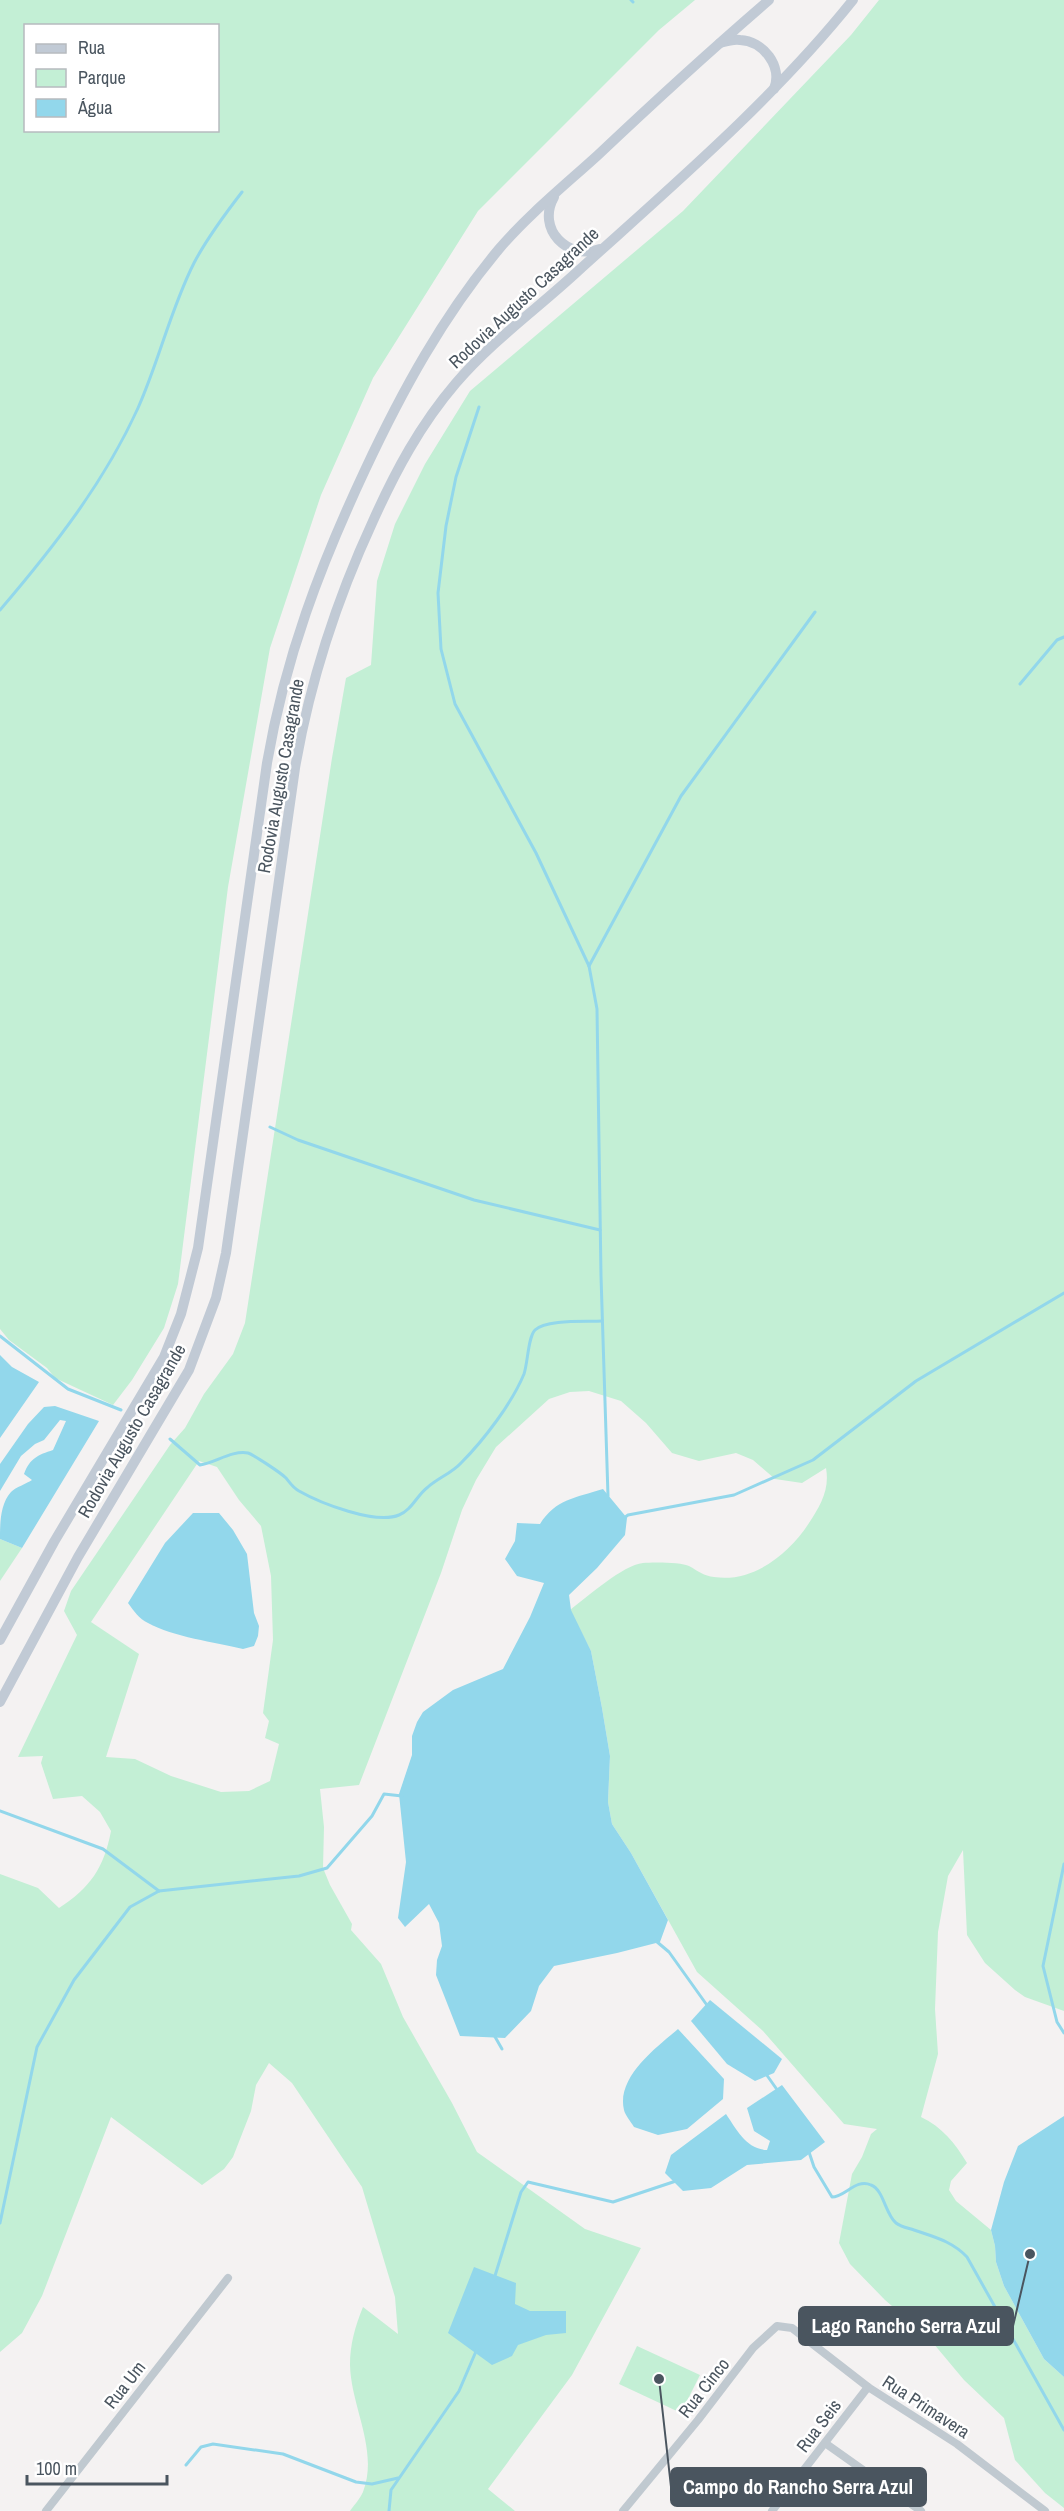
<svg xmlns="http://www.w3.org/2000/svg" width="1064" height="2511" viewBox="0 0 1064 2511" font-family="'Archivo Narrow',sans-serif">
	<style>
		.green { fill: #c3efd5; fill-rule: evenodd }
		.water { fill: #92d7eb }
		.lines { fill: none; stroke-linecap: round; stroke-linejoin: round }
		.stream { stroke: #92d7eb; stroke-width: 3 }
		.minor { stroke: #c0c9d0; stroke-width: 8 }
		.secondary { stroke: #c1cad5; stroke-width: 10 }
		.labels { text-anchor: middle; stroke-width: 5; stroke-linejoin: round; paint-order: stroke }
		.street-label { font-size: 18px; fill: #4a555f; stroke: #fff }
		.leader { fill: none; stroke: #4a555f; stroke-width: 2 }
		.callout-dot { fill: #4a555f; stroke: #fff; stroke-width: 2 }
		.callout { fill: #4a555f; stroke: #4a555f; stroke-width: 2 }
		.callout-label { font-size: 20px; text-anchor: middle; font-weight: bold; fill: #fff }
	</style>
	<rect width="100%" height="100%" fill="#f4f2f2"/>
	<g class="green">
		<path d="M0,0H695L659,30L478,211L373,378L321,495L270,648L228,887L178,1284L164,1328L132,1380L113,1405L55,1378L47,1368L9,1340L0,1329ZM26,26H218V130H26Z"/>
		<path d="M879,0H1064V2011L1025,1997L1015,1990L985,1963L967,1935L963,1850L948,1876L938,1932L935,2009L938,2054L921,2117C942,2127 955,2143 967,2163L951,2181L949,2190L956,2201L991,2230L995,2246L996,2262L1004,2286L1044,2359L1064,2377V2508L1045,2493L1015,2460L1004,2418L964,2380L928,2337L885,2300L850,2264L839,2243L852,2174L862,2157L871,2134L877,2129L844,2124L763,2031L697,1972L631,1853L612,1824L608,1802L610,1756L602,1708L591,1651L570,1610C587,1597 623,1565 643,1563C652,1562 682,1562 689,1566C698,1571 704,1576 714,1577C753,1583 789,1554 809,1523C820,1506 830,1490 826,1468L802,1483L775,1479L753,1460L736,1453L699,1461L672,1453L646,1423L621,1401L589,1391L570,1392L549,1399L496,1447L476,1480L462,1510L441,1573L359,1785L320,1789L324,1827L323,1868L330,1885L352,1924L351,1930L381,1964L403,2017L452,2103L477,2152L585,2229L641,2248L572,2375L488,2489L515,2511H350C354,2505 360,2499 363,2492C379,2450 351,2407 350,2365C350,2344 355,2327 363,2307L398,2334L395,2297L362,2187L292,2083L269,2063L256,2085L251,2111L233,2157L224,2169L202,2185L111,2117L42,2296L22,2333L0,2352V1874L38,1888L59,1908C90,1888 104,1868 111,1831L100,1812L82,1796L53,1799L41,1763L43,1756L18,1757L77,1635L64,1611L71,1591L170,1445L185,1428L204,1394L233,1354L245,1323L332,758L346,678L371,665L377,581L395,524L425,464L470,391L683,211L851,35ZM199,1461L217,1467L239,1500L261,1526L271,1576L273,1640L263,1713L269,1721L265,1738L279,1744L270,1781L249,1791L221,1792L171,1776L135,1759L106,1757L139,1654L91,1622Z"/>
		<path d="M0,1539L22,1548L0,1581Z"/>
		<path d="M637,2346L700,2375L681,2413L619,2384Z"/>
	</g>
	<g class="water">
		<path d="M0,1355L12,1367L39,1382L0,1438Z"/>
		<path d="M55,1406L99,1421L22,1548L0,1539C0,1524 0,1504 11,1492C16,1487 26,1484 32,1480L24,1474C30,1458 38,1455 53,1450L66,1421L60,1420L44,1440L35,1444L21,1456L0,1491V1464L28,1424L44,1407Z"/>
		<path d="M603,1489L627,1518L625,1535L597,1568L569,1595L571,1610L591,1651L602,1708L610,1756L608,1802L612,1824L631,1853L668,1920L660,1942L617,1953L554,1966L539,1986L531,2011L505,2038L460,2036L436,1975L437,1960L442,1946L439,1923L429,1904L405,1927L398,1918L406,1862L399,1794L412,1755V1736L417,1722L423,1712L453,1690L503,1669L530,1617L544,1583L517,1576L505,1559L515,1541L517,1523L540,1524C556,1499 575,1498 603,1489Z"/>
		<path d="M193,1513H219L233,1530L247,1554L254,1613L259,1626L258,1636L254,1646L243,1649C215,1642 173,1637 148,1623C139,1619 134,1611 128,1603L165,1543Z"/>
		<path d="M710,2000L782,2059L774,2073L755,2081L727,2064L691,2021Z"/>
		<path d="M678,2029L724,2079L723,2099L687,2129L658,2135L634,2127C631,2122 625,2115 624,2110C616,2077 657,2047 678,2029Z"/>
		<path d="M782,2085L825,2142L801,2160L747,2165L711,2188L683,2191L665,2173L671,2155L726,2114C737,2130 746,2149 767,2150L770,2141L754,2131L747,2108Z"/>
		<path d="M1064,2116V2377L1044,2359L1004,2286L996,2262L995,2246L991,2230L1004,2182L1018,2146Z"/>
		<path d="M474,2267L516,2283L515,2304L530,2311H566V2333L546,2335L518,2345L512,2356L492,2365L448,2333Z"/>
	</g>
	<g class="lines">
		<g class="stream">
			<path d="M631,0L633,2"/>
			<path d="M479,407L456,477L446,526L438,593L441,649L455,704L536,853L589,966L597,1009L601,1276L608,1496"/>
			<path d="M0,610C53,548 104,483 138,408C159,361 171,308 194,263C207,238 225,214 242,192"/>
			<path d="M1020,684L1057,640L1064,637"/>
			<path d="M589,966L681,796L815,612"/>
			<path d="M270,1127L298,1140L474,1200L600,1230"/>
			<path d="M0,1336L68,1389L121,1410"/>
			<path d="M170,1439L200,1465C215,1463 232,1450 248,1453C254,1455 281,1473 286,1478C290,1483 293,1488 299,1491C320,1503 376,1525 399,1515C412,1510 417,1495 428,1487C438,1478 452,1473 461,1463C484,1440 512,1403 524,1374C528,1362 528,1337 535,1330C546,1319 587,1322 602,1321"/>
			<path d="M624,1518L628,1515L734,1495L813,1460L916,1381L1064,1293"/>
			<path d="M0,1811L103,1849L159,1891"/>
			<path d="M1064,1864L1043,1966L1057,2022L1064,2033"/>
			<path d="M656,1941L669,1952L709,2008"/>
			<path d="M494,2035L502,2049"/>
			<path d="M766,2074L778,2091"/>
			<path d="M809,2152L814,2167L832,2197C845,2197 856,2178 871,2185C884,2190 885,2214 896,2223C901,2227 908,2228 914,2230C934,2237 952,2241 967,2257L1064,2430"/>
			<path d="M0,2223L37,2047L74,1980L130,1907L159,1891L299,1876L327,1868L372,1816L384,1794L402,1796"/>
			<path d="M494,2279L521,2192L528,2182L613,2202L676,2181"/>
			<path d="M186,2465L201,2447L213,2444L283,2454L356,2482L372,2484L398,2478"/>
			<path d="M389,2511L391,2490L459,2391L477,2349"/>
		</g>
		<g class="minor">
			<path d="M825,2443L921,2511"/>
			<path d="M46,2511L228,2278"/>
			<path d="M623,2511L698,2420L753,2348L777,2326L792,2328L868,2387L957,2444L1045,2511"/>
			<path d="M772,2511L868,2387"/>
		</g>
		<g class="secondary">
			<path d="M720,43C727,41 733,39 740,40C763,41 783,66 774,89"/>
			<path d="M554,197C536,229 568,261 600,249"/>
			<path d="M0,1640L54,1542L164,1357L181,1314L198,1248L267,763C285,658 320,566 365,470C402,391 443,316 499,249C528,215 565,185 598,155C654,102 711,50 769,0"/>
			<path d="M0,1702L78,1557L189,1370L216,1298L226,1253L295,768C310,681 336,601 373,521C395,472 420,425 456,383C492,341 537,309 578,271C672,186 774,99 853,0"/>
		</g>
	</g>
	<g class="labels">
		<g class="street-label">
			<text transform="translate(524 298) rotate(-43)" y="6">Rodovia Augusto Casagrande</text>
			<text transform="translate(281 776) rotate(-80)" y="6">Rodovia Augusto Casagrande</text>
			<text transform="translate(132 1431) rotate(-60)" y="6">Rodovia Augusto Casagrande</text>
			<text transform="translate(125 2385) rotate(-52)" y="6">Rua Um</text>
			<text transform="translate(704 2388) rotate(-52)" y="6">Rua Cinco</text>
			<text transform="translate(926 2407) rotate(33)" y="6">Rua Primavera</text>
			<text transform="translate(819 2426) rotate(-53)" y="6">Rua Seis</text>
		</g>
	</g>
	<path class="leader" d="M1030 2254L1013 2326M659 2379L671 2487"/>
	<g class="callout-dot">
		<circle cx="1030" cy="2254" r="6"/>
		<circle cx="659" cy="2379" r="6"/>
	</g>
	<g class="callout">
		<rect x="799" y="2307" width="214" height="38" rx="6"/>
		<rect x="671" y="2468" width="255" height="38" rx="6"/>
	</g>
	<g class="callout-label">
		<text x="906" y="2333">Lago Rancho Serra Azul</text>
		<text x="798" y="2494">Campo do Rancho Serra Azul</text>
	</g>
	<rect x="24" y="24" width="195" height="108" fill="#ffffff" stroke="#b7bbbf" stroke-width="1.5"/>
	<rect x="36" y="44" width="30" height="9" fill="#c1cad5" stroke="#b7bbbf" stroke-width="1.5"/>
	<text x="78" y="54" font-size="18" fill="#4a555f">Rua</text>
	<rect x="36" y="69" width="30" height="18" fill="#c3efd5" stroke="#b7bbbf" stroke-width="1.5"/>
	<text x="78" y="84" font-size="18" fill="#4a555f">Parque</text>
	<rect x="36" y="99" width="30" height="18" fill="#92d7eb" stroke="#b7bbbf" stroke-width="1.5"/>
	<text x="78" y="114" font-size="18" fill="#4a555f">Água</text>
	<path d="M27 2475v9h140v-9" fill="none" stroke="#4a555f" stroke-width="3"/>
	<text x="36" y="2475" font-size="18" fill="#4a555f" stroke="#ffffff" stroke-width="4.5" paint-order="stroke">100 m</text>
</svg>
